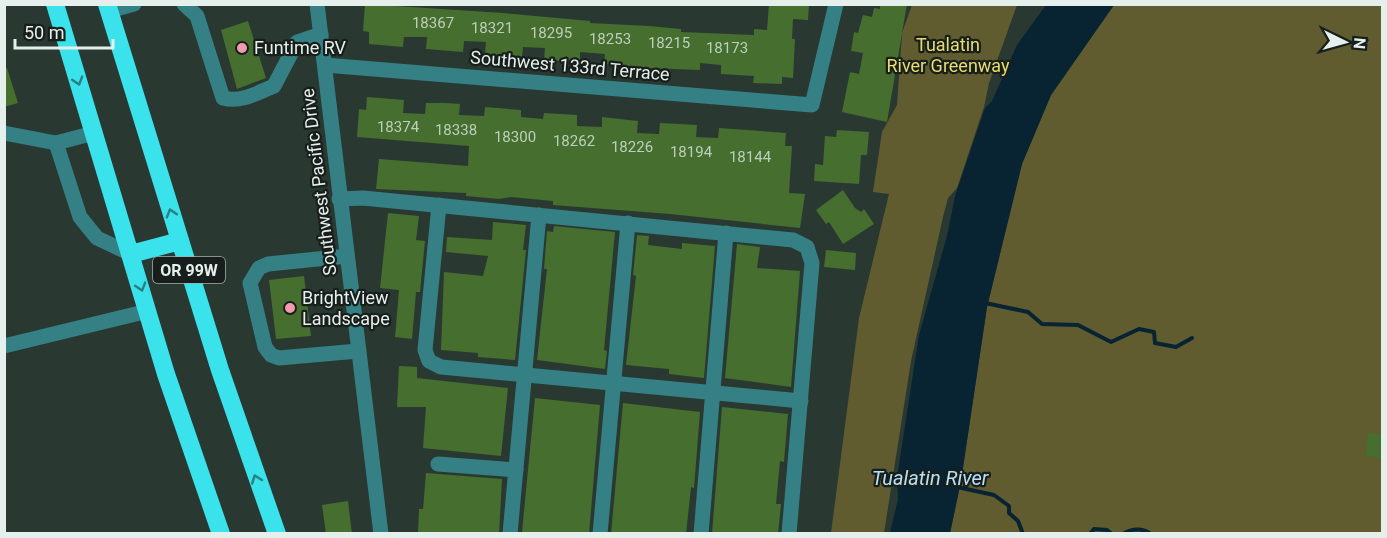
<svg xmlns="http://www.w3.org/2000/svg" width="1387" height="538" viewBox="0 0 1387 538" font-family="Roboto,sans-serif">
	<style>
		.green { fill: #605c30 }
		.water { fill: #082331 }
		.lines { fill: none; stroke-linecap: round; stroke-linejoin: round }
		.stream { stroke: #082331; stroke-width: 4 }
		.building { fill: #456e2f }
		.minor { stroke: #358085; stroke-width: 15 }
		.highway { stroke: #3ae2ec; stroke-width: 18 }
		.oneway { stroke: #288084 }
		.poi-dot { fill: #f29aae; stroke: #171e1b; stroke-width: 2 }
		.labels { text-anchor: middle; stroke-width: 4.5; stroke-linejoin: round; paint-order: stroke }
		.number-label { font-size: 15px; fill: #bdcfbc }
		.shield { fill: #171e1b; stroke: #a7b0ad; stroke-width: 1.5 }
		.shield-label { font-size: 16px; font-weight: bold; fill: #e5efeb }
		.park-label { font-size: 18px; fill: #e8dc6d; stroke: #171e1b }
		.poi-label { font-size: 18px; fill: #e5efeb; stroke: #171e1b; text-anchor: start }
		.street-label { font-size: 18px; fill: #e5efeb; stroke: #171e1b }
		.water-label { font-size: 20px; font-style: italic; fill: #b7e0f7; stroke: #171e1b }
	</style>
	<rect width="100%" height="100%" fill="#293932"/>
	<g class="green">
		<path d="M912,5H1017L989,83L984,107L957,188L948,198L943,217L911,361L884,533H831L859,318L889,194L873,192L882,132L897,105L902,33Z"/>
		<path d="M1114,5H1382V533L950,534L961,481L987,307L1022,164L1051,95Z"/>
	</g>
	<path class="water" d="M1046,5H1114L1051,95L1022,164L987,307L961,481L950,533H890L898,499L897,478L919,335L947,236L955,196L985,108L992,101L1017,45Z"/>
	<g class="lines">
		<g class="stream">
			<path d="M985,303L1028,312L1042,324L1078,325L1111,342L1139,329L1154,332L1155,343L1176,347L1192,338"/>
			<path d="M957,487L994,495L1009,506V513L1018,521L1023,534"/>
			<path d="M1090,534L1094,529L1107,530L1112,534"/>
			<path d="M1123,534C1132,528 1143,528 1151,534"/>
		</g>
	</g>
	<g class="building">
		<path d="M365,4L503,13L590,21V23L649,26L681,29V32L754,35V29L767,30L769,4H809L808,20L793,19L792,39H795L793,78L782,77V84L753,83L754,76L721,74V65L700,63V70L647,68L604,64L605,54L580,52V62L544,60L545,48L523,47L522,57L508,56L485,54L486,42L464,41L463,52L426,49L427,37H404L403,47L369,44V32L363,31Z"/>
		<path d="M880,4H907L887,122L842,112L850,72L859,74L863,53L851,51L854,32L858,33L863,15L872,17L874,8L880,9Z"/>
		<path d="M248,21L266,78L237,89L221,30Z"/>
		<path d="M4,68H7L18,103L4,107Z"/>
		<path d="M367,97L404,100L403,113L425,114L426,103H445L460,104L459,115L484,116L485,107L521,110V117L543,119L544,113L577,115V126L602,127V117L638,121L637,133L659,134L660,123L697,125L696,137L718,138L719,128L786,133L785,146H792L789,193L805,194L800,228L670,214L553,205V201L511,197L499,199L466,196V193L376,189L379,159L468,166L469,146L357,137L359,109L366,110Z"/>
		<path d="M837,130L869,132L867,155H861L859,184L814,181L815,164L823,165L825,136L836,137Z"/>
		<path d="M843,190L855,208L861,212L864,209L874,224L843,244L829,222L826,224L816,210Z"/>
		<path d="M388,213L419,216L416,240L425,241L420,292H416L412,339L395,337L399,290L380,288Z"/>
		<path d="M493,222L526,225L523,250H526L515,360L478,357V353L441,350L444,272L483,276L488,256L446,252L447,237L492,240Z"/>
		<path d="M554,226L615,232L604,350L607,351L605,369L537,360L547,269H544L547,231L553,232Z"/>
		<path d="M637,235L649,236L648,245L682,249V243L715,246L704,378L669,374V369L626,365L636,276L633,275Z"/>
		<path d="M737,244L760,247L757,268L800,271L791,387L725,378Z"/>
		<path d="M826,250L856,253L855,270L824,267Z"/>
		<path d="M304,276L311,336L276,339L269,280Z"/>
		<path d="M399,366L417,367V378L508,388L501,456L423,448L426,407H397Z"/>
		<path d="M535,398L600,405L589,534L522,532Z"/>
		<path d="M623,403L700,412L694,488L691,487L686,534H611Z"/>
		<path d="M722,407L788,414L784,462L780,461L776,504H781L778,534H712Z"/>
		<path d="M1368,433L1383,434V458L1366,456Z"/>
		<path d="M426,473L502,479L499,534H418L419,509H423Z"/>
		<path d="M348,501L352,534H326L322,505Z"/>
	</g>
	<g class="lines">
		<g class="minor">
			<path d="M184,4L197,16L221,92L223,98C241,103 257,93 274,86L297,42L321,34"/>
			<path d="M317,4L381,534"/>
			<path d="M109,11L134,4"/>
			<path d="M325,65L812,105L836,4"/>
			<path d="M4,133L56,143L94,133"/>
			<path d="M56,143L80,217L97,238L131,254"/>
			<path d="M339,199L363,198L793,240L807,247L812,263L789,534"/>
			<path d="M439,205L425,350L429,361L441,367L801,401"/>
			<path d="M347,256L268,264L259,268L250,283L265,347L271,355L279,358L358,351"/>
			<path d="M4,346L148,311"/>
			<path d="M438,464L516,470"/>
			<path d="M510,534L539,215"/>
			<path d="M600,534L628,223"/>
			<path d="M701,534L726,233"/>
		</g>
		<g class="highway">
			<path d="M55,4L166,374L221,534"/>
			<path d="M107,4L220,370L277,534"/>
			<path d="M131,254L180,241"/>
		</g>
	</g>
	<defs><path id="oneway-chevron" d="M-2-3.5L2.5 0L-2 3.5" fill="none" stroke-width="1.6" stroke-linecap="round" stroke-linejoin="round" transform="scale(1.5)"/></defs>
	<g class="oneway">
		<use href="#oneway-chevron" transform="translate(78 81) rotate(73)"/>
		<use href="#oneway-chevron" transform="translate(171 213) rotate(-107)"/>
		<use href="#oneway-chevron" transform="translate(141 287) rotate(73)"/>
		<use href="#oneway-chevron" transform="translate(256 479) rotate(-110)"/>
	</g>
	<g class="poi-dot">
		<circle cx="242" cy="48" r="6"/>
		<circle cx="290" cy="308" r="6"/>
	</g>
	<g class="labels">
		<g class="number-label">
			<text x="433" y="28">18367</text>
			<text x="492" y="33">18321</text>
			<text x="551" y="38">18295</text>
			<text x="610" y="44">18253</text>
			<text x="669" y="48">18215</text>
			<text x="727" y="53">18173</text>
			<text x="398" y="132">18374</text>
			<text x="456" y="135">18338</text>
			<text x="515" y="142">18300</text>
			<text x="574" y="146">18262</text>
			<text x="632" y="152">18226</text>
			<text x="691" y="157">18194</text>
			<text x="750" y="162">18144</text>
		</g>
		<rect class="shield" x="153" y="257" width="72" height="26" rx="4.5"/>
		<g class="shield-label">
			<text x="189" y="276">OR 99W</text>
		</g>
		<g class="park-label">
			<text x="948" y="51">Tualatin<tspan x="948" dy="21">River Greenway</tspan></text>
		</g>
		<g class="poi-label">
			<text x="254" y="54">Funtime RV</text>
			<text x="302" y="304">BrightView<tspan x="302" dy="21">Landscape</tspan></text>
		</g>
		<g class="street-label">
			<text transform="translate(570 66) rotate(5)" y="6">Southwest 133rd Terrace</text>
			<text transform="translate(319 182) rotate(-97)" y="6">Southwest Pacific Drive</text>
		</g>
		<g class="water-label">
			<text x="930" y="485">Tualatin River</text>
		</g>
	</g>
	<rect width="1387" height="538" fill="none" stroke="#e5efeb" stroke-width="12"/>
	<g transform="translate(1345 42) rotate(95)" stroke="#171e1b" stroke-width="4.5" paint-order="stroke">
	<path d="M0-4.5L10 22L0 15L-10 22Z" fill="#e5efeb"/>
	<text y="-9" font-size="16" font-weight="bold" text-anchor="middle" fill="#e5efeb">N</text>
	</g>
	<path d="M15 39v9h98v-9" fill="none" stroke="#e5efeb" stroke-width="3"/>
	<text x="24" y="39" font-size="18" fill="#e5efeb" stroke="#171e1b" stroke-width="4.5" paint-order="stroke">50 m</text>
</svg>
